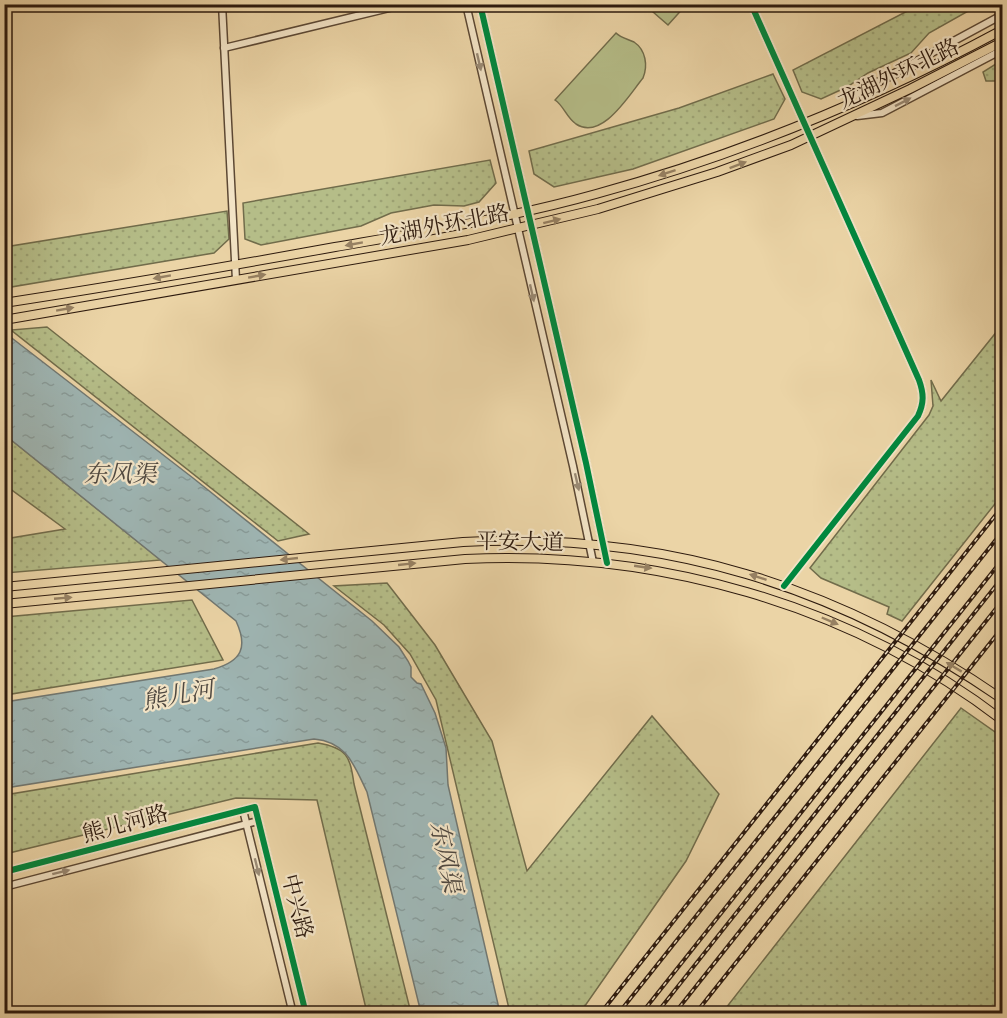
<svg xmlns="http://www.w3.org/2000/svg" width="1007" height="1018" viewBox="0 0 1007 1018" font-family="'Libre Bodoni','Noto Serif SC',serif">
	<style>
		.park { fill: url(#park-dots); stroke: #716c4b; stroke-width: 1.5 }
		.pitch { fill: #b5bd88; stroke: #716c4b; stroke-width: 1.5 }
		.water { fill: url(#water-ripples); stroke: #717771; stroke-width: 1.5 }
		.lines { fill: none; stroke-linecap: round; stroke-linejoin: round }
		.minor-casing { stroke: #5c4834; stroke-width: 9 }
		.major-casing { stroke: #2d1a0e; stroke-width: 10 }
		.minor { stroke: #f2e3c5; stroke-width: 6 }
		.major { stroke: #ebd4a6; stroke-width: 8 }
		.rail-casing { stroke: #2d1a0e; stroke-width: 4 }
		.rail { stroke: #f2e3c5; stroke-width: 1.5; stroke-dasharray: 4.5; stroke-linecap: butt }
		.cycleway-casing { stroke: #f2e3c5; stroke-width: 10 }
		.cycleway { stroke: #00873e; stroke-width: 6 }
		.oneway { fill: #998973 }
		.oneway2 { fill: #968062 }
		.labels { text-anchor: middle; stroke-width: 4.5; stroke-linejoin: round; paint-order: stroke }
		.street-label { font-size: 22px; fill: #2d1a0e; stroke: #f2e3c5 }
		.water-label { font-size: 24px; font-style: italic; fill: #4f4840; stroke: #f2e3c5 }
	</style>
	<defs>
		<pattern id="park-dots" width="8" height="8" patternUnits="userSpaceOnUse" patternTransform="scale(1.5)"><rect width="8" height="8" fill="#b5bd88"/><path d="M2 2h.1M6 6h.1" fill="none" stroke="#9ca274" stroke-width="1.8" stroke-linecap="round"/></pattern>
		<pattern id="water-ripples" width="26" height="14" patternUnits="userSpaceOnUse" patternTransform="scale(1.5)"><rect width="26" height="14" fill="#9eb5b3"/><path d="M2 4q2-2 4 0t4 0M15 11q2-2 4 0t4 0" fill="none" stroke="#889b99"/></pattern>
	</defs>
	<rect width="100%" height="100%" fill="#ebd4a6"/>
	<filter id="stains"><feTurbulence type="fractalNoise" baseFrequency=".00333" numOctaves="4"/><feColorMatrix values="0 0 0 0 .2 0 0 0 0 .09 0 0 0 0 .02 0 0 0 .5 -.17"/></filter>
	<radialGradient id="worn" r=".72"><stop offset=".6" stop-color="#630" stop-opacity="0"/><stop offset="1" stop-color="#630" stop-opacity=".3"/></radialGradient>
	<g class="park">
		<path d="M919,5H979L929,33L911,53L868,73L847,87L821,99L802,92L793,70Z"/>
		<path d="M1002,60V81H986L983,72Z"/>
		<path d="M773,74L785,99L774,119L633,169L554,187L534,174L529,151L679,108Z"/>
		<path d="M490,160L496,183L479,202L464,206L434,205L391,213L361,226L261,245L245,239L243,203Z"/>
		<path d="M227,211L229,239L214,253L5,288V247Z"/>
		<path d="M1002,325V495L902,621L887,614L889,607L821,578L810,568L929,415L933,406L931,380L941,401Z"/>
		<path d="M47,327L309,534L278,541L11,330Z"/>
		<path d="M5,435L161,560L5,573V539L65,529L5,485Z"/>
		<path d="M387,583L435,645L492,741L527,871L652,716L719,794L686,861L580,1013H510L436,700L410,654L384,625L334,586Z"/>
		<path d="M192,600L223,660L5,695V617Z"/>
		<path d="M961,708L1002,737V1013H722Z"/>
		<path d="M318,743C347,748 350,756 354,784L411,1013H367L317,800L236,798L5,854V795Z"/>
	</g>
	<g class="pitch">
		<path d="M645,5H686L668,25Z"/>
		<path d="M616,33C621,38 628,39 634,42C646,50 648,66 643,78C629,95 602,141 576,124C566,117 564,106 555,100Z"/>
	</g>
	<path class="water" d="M4,332L193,478L372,621L399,647L408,661L411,667V677L417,683L421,684L435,713L446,748L448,785L500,1013H421L367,792C354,765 347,742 314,739L5,788V702L214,669C242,661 248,647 236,621L5,435Z"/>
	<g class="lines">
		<g class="minor-casing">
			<g id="minor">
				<path d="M222,4L236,280"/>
				<path d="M466,4L573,466L593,562"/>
				<path d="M480,4L586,463L607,563"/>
				<path d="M751,4L919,380C924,394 924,403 918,416L784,586"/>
				<path d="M224,48L406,4"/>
				<path d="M850,102L863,90L1002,15"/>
				<path d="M857,116L882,113L1002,50"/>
				<path d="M243,810L293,1014"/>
				<path d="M4,872L255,807L306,1014"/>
				<path d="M4,887L258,821"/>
			</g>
		</g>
		<g class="major-casing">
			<g id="major">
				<path d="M4,303C115,286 225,267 335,247C422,232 510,218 596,194C739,155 872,100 1002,30"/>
				<path d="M4,320L468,240L598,209L717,172L791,145L910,89L1002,42"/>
				<path d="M4,587L463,542C664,532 837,585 1002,699"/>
				<path d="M4,604L465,559C656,550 849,603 1002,720"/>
			</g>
		</g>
		<use href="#minor" class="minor"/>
		<use href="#major" class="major"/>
		<g class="rail-casing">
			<g id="rail">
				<path d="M600,1014L1002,507"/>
				<path d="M618,1014L1002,532"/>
				<path d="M641,1014L1002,560"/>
				<path d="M656,1014L1002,578"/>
				<path d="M674,1014L1002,601"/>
				<path d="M695,1014L1002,628"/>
			</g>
		</g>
		<use href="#rail" class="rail"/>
		<g class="cycleway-casing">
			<g id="cycleway">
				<path d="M480,4L586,463L607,563"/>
				<path d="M751,4L919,380C924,394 924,403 918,416L784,586"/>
				<path d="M4,872L255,807L306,1014"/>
			</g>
		</g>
		<use href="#cycleway" class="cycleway"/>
	</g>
	<defs><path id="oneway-solid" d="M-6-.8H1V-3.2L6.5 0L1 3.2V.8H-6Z" transform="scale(1.5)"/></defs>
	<g class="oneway">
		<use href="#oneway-solid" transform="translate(479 62) rotate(77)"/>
		<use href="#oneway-solid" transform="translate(903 102) rotate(-27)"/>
		<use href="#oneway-solid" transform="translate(532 293) rotate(77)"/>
		<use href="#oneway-solid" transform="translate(577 482) rotate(77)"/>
		<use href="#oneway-solid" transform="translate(257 867) rotate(76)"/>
		<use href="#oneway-solid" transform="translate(61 872) rotate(-14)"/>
	</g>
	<g class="oneway2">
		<use href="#oneway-solid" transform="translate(738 165) rotate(-21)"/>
		<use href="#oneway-solid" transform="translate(667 173) rotate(162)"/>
		<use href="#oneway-solid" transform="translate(552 221) rotate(-14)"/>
		<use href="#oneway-solid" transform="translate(354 244) rotate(170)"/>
		<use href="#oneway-solid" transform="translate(257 276) rotate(-10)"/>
		<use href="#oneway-solid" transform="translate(162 277) rotate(170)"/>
		<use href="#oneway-solid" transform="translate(65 309) rotate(-10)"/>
		<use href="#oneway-solid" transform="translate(289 559) rotate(174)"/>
		<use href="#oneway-solid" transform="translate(407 564) rotate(-6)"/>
		<use href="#oneway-solid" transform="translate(643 567) rotate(8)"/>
		<use href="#oneway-solid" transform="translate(758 577) rotate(-162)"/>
		<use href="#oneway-solid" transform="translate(63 598) rotate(-5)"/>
		<use href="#oneway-solid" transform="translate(830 621) rotate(23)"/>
		<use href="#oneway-solid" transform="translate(954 667) rotate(-149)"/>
	</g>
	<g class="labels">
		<g class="street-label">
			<text transform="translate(898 73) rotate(-26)" y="8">龙湖外环北路</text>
			<text transform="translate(444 224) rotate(-11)" y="8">龙湖外环北路</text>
			<text transform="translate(520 541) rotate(1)" y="8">平安大道</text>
			<text transform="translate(125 823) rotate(-15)" y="8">熊儿河路</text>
			<text transform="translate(298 906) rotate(76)" y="8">中兴路</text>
		</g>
		<g class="water-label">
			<text x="120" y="482">东风渠</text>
			<text transform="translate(178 695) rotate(-10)" y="8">熊儿河</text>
			<text transform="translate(446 857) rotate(78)" y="8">东风渠</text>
		</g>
	</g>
	<rect width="1007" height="1018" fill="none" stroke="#ebd4a6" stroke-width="24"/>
	<rect x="6" y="6" width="995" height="1006" fill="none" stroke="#2d1a0e" stroke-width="3"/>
	<rect x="12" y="12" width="983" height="994" fill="none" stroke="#2d1a0e" stroke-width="1.5"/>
	<rect width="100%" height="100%" filter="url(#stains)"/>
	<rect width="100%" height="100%" fill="url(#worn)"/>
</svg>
